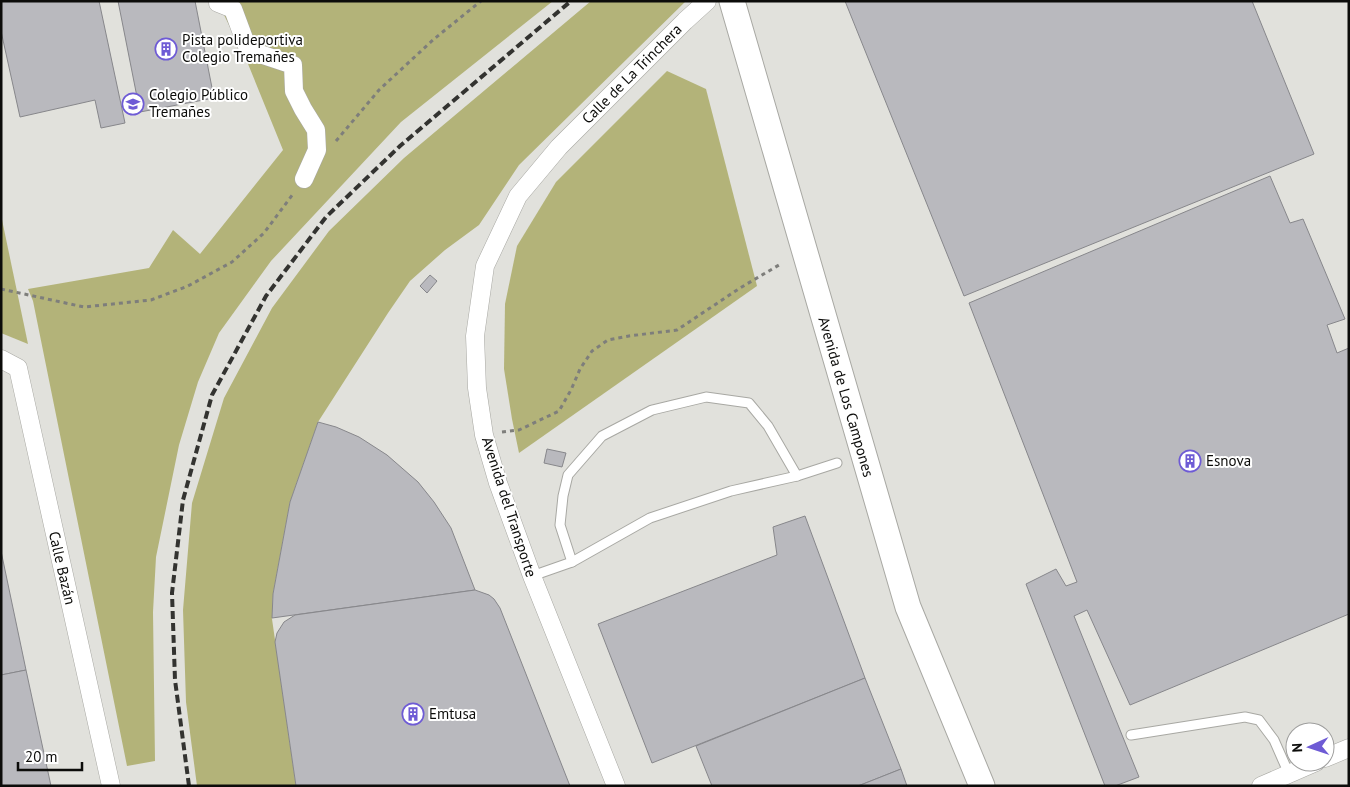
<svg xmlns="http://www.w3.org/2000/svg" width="1350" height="787" viewBox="0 0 1350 787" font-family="'PT Sans',sans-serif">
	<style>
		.green { fill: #b3b379 }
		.building { fill: #b9b9be; stroke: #87878b }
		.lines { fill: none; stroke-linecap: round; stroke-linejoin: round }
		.lane-casing { stroke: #a8a8a3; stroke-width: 11 }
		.street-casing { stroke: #a8a8a3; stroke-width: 19 }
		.secondary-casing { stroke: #a8a8a3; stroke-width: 27 }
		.path { stroke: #7e7e7b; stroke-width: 3; stroke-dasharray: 4 4; stroke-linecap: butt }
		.lane { stroke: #fff; stroke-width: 9 }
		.street { stroke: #fff; stroke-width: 18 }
		.secondary { stroke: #fff; stroke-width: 25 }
		.rail { stroke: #333330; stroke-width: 4; stroke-dasharray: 8 4; stroke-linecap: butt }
		.labels { text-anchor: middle; stroke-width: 4; stroke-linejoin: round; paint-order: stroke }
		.poi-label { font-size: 15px; fill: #0c0c0a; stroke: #fff; text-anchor: start }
		.street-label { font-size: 15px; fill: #0c0c0a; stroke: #fff }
	</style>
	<rect width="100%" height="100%" fill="#e1e1dc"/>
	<g class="green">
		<path d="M228,1H553L401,122L271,261L219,333L198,382L179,445L156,557L153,612L155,761L127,766L33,301L28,289L149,268L173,230L200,254L283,150L246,59L218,3Z"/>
		<path d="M591,1H686L519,165L479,225L445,250L410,281L388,313L318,422L290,502L273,594L272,619L296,786H197L186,702L183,610L192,503L224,398L272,308L329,231L404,158Z"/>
		<path d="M667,71L706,89L757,286L519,453L512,419L504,369L505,304L517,246L556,182Z"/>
		<path d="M1,215L28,344L1,333Z"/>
	</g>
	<g class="building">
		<path d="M1,1H99L125,123L101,128L95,100L20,117L1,31Z"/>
		<path d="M118,1H195L214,98L140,112Z"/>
		<path d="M845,1H1252L1314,154L964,296Z"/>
		<path d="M1270,176L1290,223L1303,219L1345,319L1327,325L1337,353L1349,348V614L1130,705L1087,610L1074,616L1139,777L1115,786H1105L1026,584L1056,569L1066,586L1077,582L969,303Z"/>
		<path d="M430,275L437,281L427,293L420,286Z"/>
		<path d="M318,422L336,427L359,437L387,455L418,482L434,502L451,528L475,590L272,618L273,594L290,502Z"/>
		<path d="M547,449L566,453L562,467L544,463Z"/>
		<path d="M805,516L865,678L652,763L598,624L777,555L773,527Z"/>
		<path d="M1,551L26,670L1,675Z"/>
		<path d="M475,590L489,595L494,599L500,608L570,786H296L275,642L277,633L284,622L295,615Z"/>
		<path d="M26,670L51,786H1V675Z"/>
		<path d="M865,678L901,769L858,786H712L696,746Z"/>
		<path d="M901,769L907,786H858Z"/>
	</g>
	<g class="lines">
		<g class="lane-casing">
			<g id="lane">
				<path d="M572,562L650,518L731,491L797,476L837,463"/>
				<path d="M532,576L572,562L560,525L563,496L568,475L602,436L652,410L706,397L749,403L768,426L797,476"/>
				<path d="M1131,735L1245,717L1259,720L1274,740L1289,774"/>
			</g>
		</g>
		<g class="street-casing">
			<g id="street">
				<path d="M218,1V3L233,9L246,44L257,53L293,65L294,91L303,109L316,130L317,150L304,179"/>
				<path d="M1,359L18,368L111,786"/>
				<path d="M1325,758L1349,748"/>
				<path d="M616,786L532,576L498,483L484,435L477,388L475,336L485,266L518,196L559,147L685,21L707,1"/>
				<path d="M1261,786L1316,762"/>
			</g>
		</g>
		<g class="secondary-casing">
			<path id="secondary" d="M732,1L908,607L982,786"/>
		</g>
		<g class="path">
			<path d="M336,141L379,90L434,39L481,1"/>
			<path d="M1,289L84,307L151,300L188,286L232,262L264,233L293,194"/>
			<path d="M502,432L519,430L559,411L571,390L580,369L592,351L608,340L629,336L677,330L740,288L779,265"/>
		</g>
		<use href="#lane" class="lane"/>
		<use href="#street" class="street"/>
		<use href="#secondary" class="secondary"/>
		<path class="rail" d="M189,786L175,680L172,593L183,500L212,395L266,296L326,217L400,146L571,1"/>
	</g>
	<defs>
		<g id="building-ring" transform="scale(1.125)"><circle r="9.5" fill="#fff" stroke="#6e5bd5" stroke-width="1.5"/><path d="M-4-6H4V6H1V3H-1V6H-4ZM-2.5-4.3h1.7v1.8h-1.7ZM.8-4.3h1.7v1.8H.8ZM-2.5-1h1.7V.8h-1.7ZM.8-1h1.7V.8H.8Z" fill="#6e5bd5"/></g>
		<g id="school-ring" transform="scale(1.125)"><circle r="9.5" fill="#fff" stroke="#6e5bd5" stroke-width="1.5"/><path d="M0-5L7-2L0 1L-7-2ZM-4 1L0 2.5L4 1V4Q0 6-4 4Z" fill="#6e5bd5"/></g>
	</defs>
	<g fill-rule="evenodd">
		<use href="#building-ring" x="166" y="49"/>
		<use href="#school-ring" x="133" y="104"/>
		<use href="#building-ring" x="1190" y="461"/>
		<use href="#building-ring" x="413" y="714"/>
	</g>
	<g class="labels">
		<g class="poi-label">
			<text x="182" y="45">Pista polideportiva<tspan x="182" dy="17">Colegio Tremañes</tspan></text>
			<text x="149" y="100">Colegio Público<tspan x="149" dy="17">Tremañes</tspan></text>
			<text x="1206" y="466">Esnova</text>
			<text x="429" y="719">Emtusa</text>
		</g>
		<g class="street-label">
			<text transform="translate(632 74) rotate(-45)" y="5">Calle de La Trinchera</text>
			<text transform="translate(846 397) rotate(74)" y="5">Avenida de Los Campones</text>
			<text transform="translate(509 507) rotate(72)" y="5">Avenida del Transporte</text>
			<text transform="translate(62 568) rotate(77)" y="5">Calle Bazán</text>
		</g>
	</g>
	<rect width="1350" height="787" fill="none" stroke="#0c0c0a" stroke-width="5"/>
	<g transform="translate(1310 747) rotate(267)"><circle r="24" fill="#ffffff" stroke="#9e9e9d"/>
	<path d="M0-4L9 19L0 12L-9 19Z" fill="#6e5bd5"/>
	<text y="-8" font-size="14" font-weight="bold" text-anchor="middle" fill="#0c0c0a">N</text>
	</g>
	<path d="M18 762v8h64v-8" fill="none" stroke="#0c0c0a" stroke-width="2.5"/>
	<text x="25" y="762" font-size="15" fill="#0c0c0a" stroke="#ffffff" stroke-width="4" paint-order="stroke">20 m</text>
</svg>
